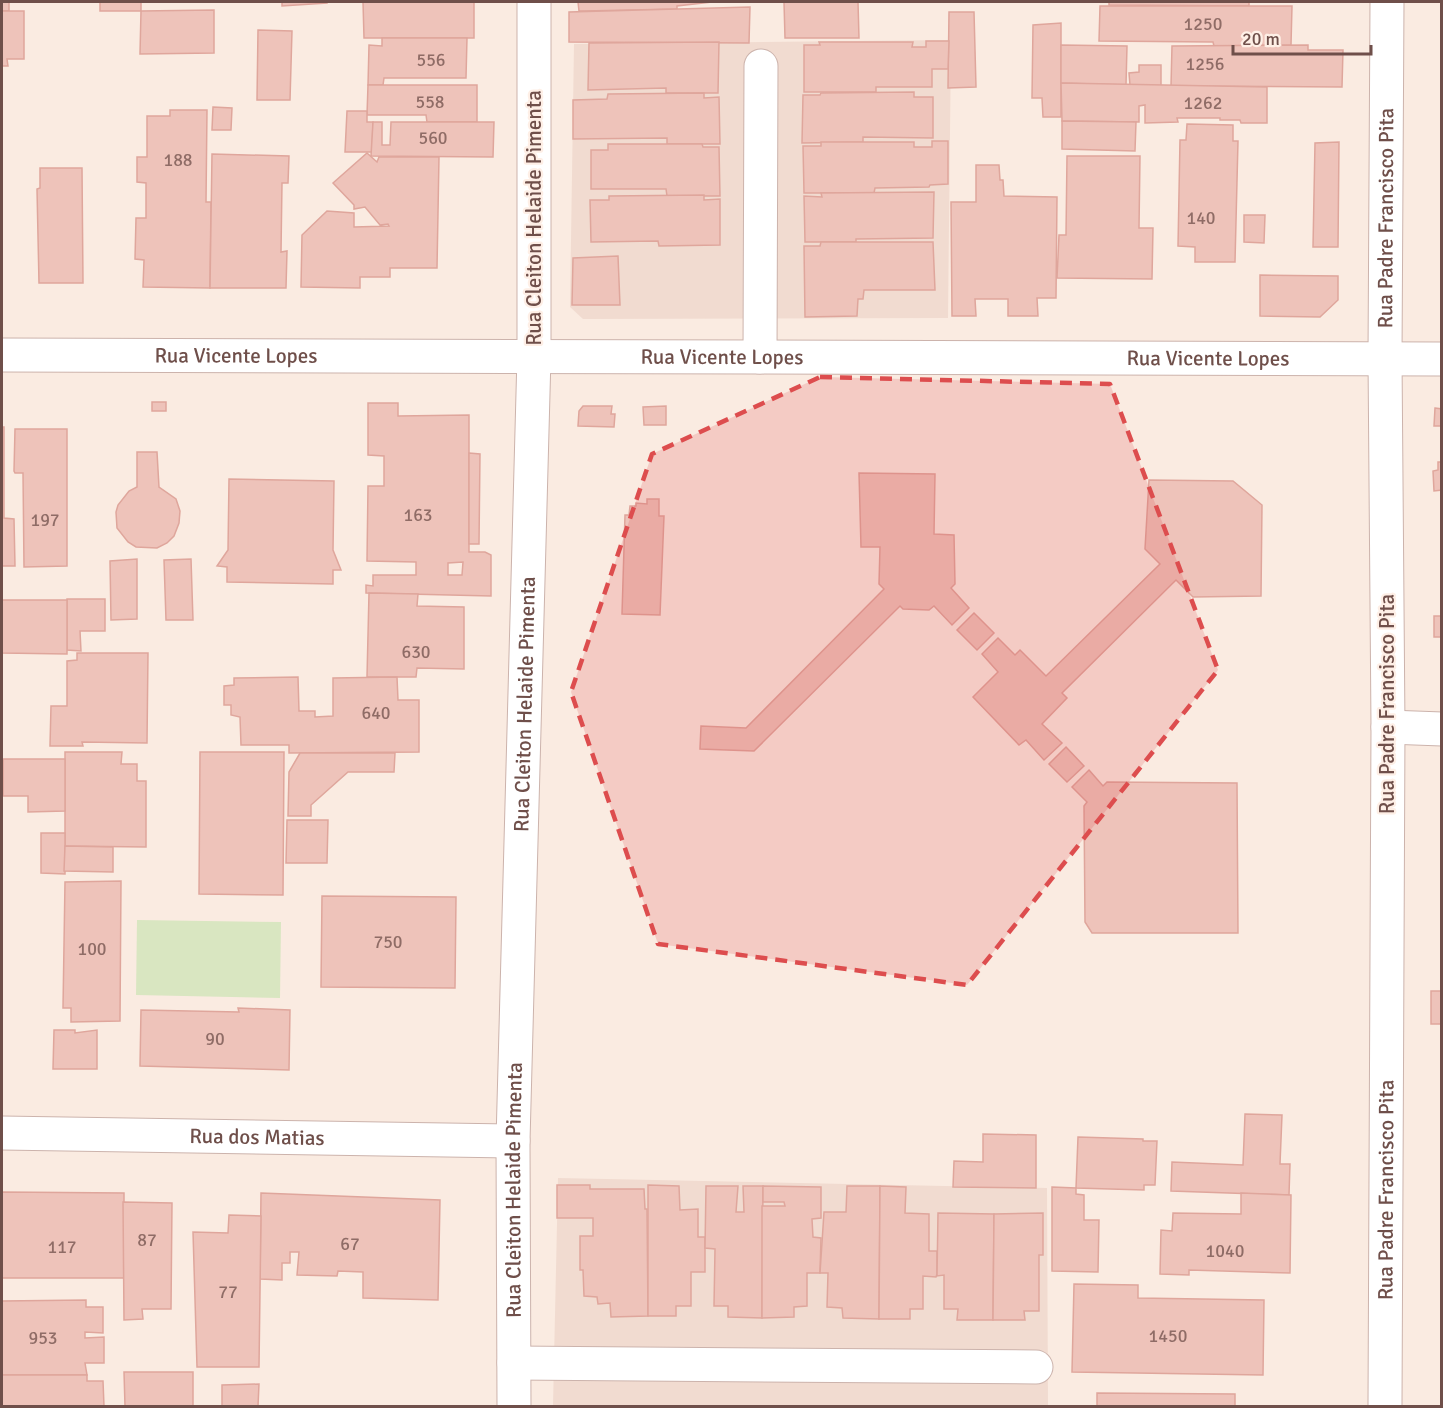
<svg xmlns="http://www.w3.org/2000/svg" width="1443" height="1408" viewBox="0 0 1443 1408" font-family="Signika,sans-serif">
	<style>
		.residential { fill: #f1dbd0 }
		.green { fill: #d9e6c1 }
		.building { fill: #eec3ba; stroke: #dfa69c; stroke-width: 1.5; fill-rule: evenodd }
		.lines { fill: none; stroke-linecap: round; stroke-linejoin: round }
		.minor-casing { stroke: #ccb3ac; stroke-width: 35 }
		.minor { stroke: #fff; stroke-width: 33 }
		.marked { fill: #dd4d4e; fill-opacity: 0.2; stroke: #dd4d4e; stroke-width: 4.5; stroke-dasharray: 12 8; stroke-linejoin: round }
		.labels { text-anchor: middle; stroke-width: 4.5; stroke-linejoin: round; paint-order: stroke }
		.number-label { font-size: 18px; fill: #8f6c66 }
		.street-label { font-size: 21px; fill: #6f4f4a; stroke: #feefe6 }
	</style>
	<rect width="100%" height="100%" fill="#faebe1"/>
	<g class="residential">
		<path d="M951,40L948,318L583,319L570,307L574,44Z"/>
		<path d="M558,1178L1047,1188L1048,1406H553Z"/>
	</g>
	<path class="green" d="M137,920L281,922L280,998L136,995Z"/>
	<g class="building">
		<rect x="2" y="2" width="7" height="9"/>
		<rect x="100" y="2" width="41" height="9"/>
		<path d="M282,2H327V3L282,6Z"/>
		<path d="M363,2H474V38H364Z"/>
		<path d="M578,2H712L677,6V9L584,11H579Z"/>
		<path d="M784,2H858L859,38H785Z"/>
		<path d="M1109,2H1249V6L1109,5Z"/>
		<path d="M1100,6H1292L1291,45L1214,46L1213,42L1099,41Z"/>
		<path d="M750,7L749,43L569,42V12Z"/>
		<path d="M214,10V53L140,54L141,11Z"/>
		<path d="M2,11H24V59H7L8,66H2Z"/>
		<path d="M949,12H974L976,87L948,88Z"/>
		<path d="M1061,23V117H1043L1042,98H1032L1033,25Z"/>
		<path d="M258,30L292,31L290,100H257Z"/>
		<path d="M382,38H467L466,78H384L383,85H368L369,45L382,46Z"/>
		<path d="M926,41H949L948,69H932V87H876V92H804V45H820L819,42H913L912,47H926Z"/>
		<path d="M719,42L718,93H666V88L588,90L589,43Z"/>
		<path d="M1061,45L1127,46L1126,85L1061,83Z"/>
		<path d="M1308,45V50H1343L1342,87L1171,86L1172,46Z"/>
		<path d="M1139,65H1161V86L1130,85L1129,73L1139,72Z"/>
		<path d="M1061,83L1267,87V123H1241L1240,120H1220V118H1177L1178,122L1145,123V105L1139,106V122L1062,121Z"/>
		<path d="M368,85H477V122H427L426,115H367Z"/>
		<path d="M914,92V97H933V138L863,137V142L802,143L803,95H820L821,93Z"/>
		<path d="M704,93V98L719,97L720,144H667V138L573,139V100L607,99L608,94Z"/>
		<path d="M213,107L232,108L231,130H212Z"/>
		<path d="M170,110H207L206,202H211L210,288L143,287L144,260L135,259L136,218H146V183L137,182V157H147V116H170Z"/>
		<path d="M347,111H367V122H373L372,152H345Z"/>
		<path d="M1062,121L1136,122L1135,151L1062,149Z"/>
		<path d="M373,122H382V145H390L391,122H494L493,157L371,156Z"/>
		<path d="M1187,124L1233,125V141H1238L1235,262H1195V247L1178,246L1180,140H1186Z"/>
		<path d="M932,141H948V184L930,185L929,187L875,188L874,193H804L803,146H821V142H914V147H932Z"/>
		<path d="M1339,142L1338,247H1313L1315,143Z"/>
		<path d="M608,144H702L703,147H719L720,196H667L666,189H591V150H608Z"/>
		<path d="M367,153L377,162L379,157H439L437,268H390V277H360V288L301,287L302,235L327,211L354,213V227L389,226L388,224L380,225L365,207L354,209V205L333,183Z"/>
		<path d="M212,154L289,156L288,183H282L281,252L287,251L286,288H210Z"/>
		<path d="M1067,156H1140L1139,228H1153L1152,279L1057,278L1059,235H1066Z"/>
		<path d="M976,165H999L1000,180H1003L1004,196L1057,197L1056,298H1037L1038,316H1008V299H975L976,316H952L951,202H976Z"/>
		<path d="M40,168H82L83,283H39L37,189L40,188Z"/>
		<path d="M934,192L933,238L856,239V242H805L804,196L822,197L821,193Z"/>
		<path d="M704,195V200L720,199V245L659,246L658,241L591,242L590,200H609V196Z"/>
		<path d="M1244,215H1265L1264,243L1244,242Z"/>
		<path d="M821,242H933L935,290H864L863,299H858L857,316L805,317L804,246H820Z"/>
		<path d="M618,256L620,305H572L573,258Z"/>
		<path d="M1260,275L1338,276V300L1320,317L1260,316Z"/>
		<rect x="152" y="402" width="14" height="9"/>
		<path d="M368,403H398V416L469,415V552H485L491,555V596L366,593V585L373,586V575H416V562L367,561L368,486H384V456L368,455ZM463,562L462,575H448V563Z"/>
		<path d="M583,406H612L611,414H615L614,427L578,426L579,411Z"/>
		<path d="M666,406V425H644L643,407Z"/>
		<path d="M1435,408L1442,409V426H1434Z"/>
		<path d="M2,427H4V518L14,519L15,566H2Z"/>
		<path d="M15,429H67V566L24,567L23,473H15L14,471Z"/>
		<path d="M137,452H157L159,487L176,499L180,511L179,523L174,536L167,543L157,548L136,547L128,542L117,528L116,512L118,505L129,491L137,487Z"/>
		<path d="M469,453L480,454L479,544H469Z"/>
		<path d="M1438,462H1442V490L1434,491L1433,471L1438,470Z"/>
		<path d="M859,473L935,474L934,534L954,535L955,584L951,588L969,608L952,625L934,606L929,610L903,609L900,606L754,751L700,749L701,726L746,728L884,589L879,584L880,547H861Z"/>
		<path d="M229,479L334,481L333,550L341,570H333V584L227,582V567L217,566L228,550Z"/>
		<path d="M1149,480L1233,481L1262,505L1261,596L1193,597L1176,580L1062,693L1067,698L1042,724L1062,743L1044,760L1026,740L1019,745L973,697L998,672L982,654L998,638L1015,655L1020,650L1046,676L1160,564L1145,549Z"/>
		<path d="M647,499H659V516H664L660,615L622,614L625,515H629L630,506H636V503L647,504Z"/>
		<path d="M137,559V619L111,620L110,561Z"/>
		<path d="M191,559L193,620H166L164,560Z"/>
		<path d="M369,593L418,594L417,606L464,607V669L417,668L416,677H367Z"/>
		<path d="M67,599H105V631H80L81,651L67,650Z"/>
		<path d="M2,600H67V654L2,653Z"/>
		<path d="M974,613L994,633L977,650L957,630Z"/>
		<rect x="1434" y="616" width="8" height="21"/>
		<path d="M77,653H148L147,743L82,742L83,746H50L51,706H67V661L77,660Z"/>
		<path d="M298,677L299,711H315V717L333,716V678L397,677L398,700H419V752L289,753V745H241L240,717L231,715V705H224V686L234,685V678Z"/>
		<path d="M1066,747L1084,766L1067,782L1049,764Z"/>
		<path d="M65,752H122L121,764H137V781H146V847L65,846Z"/>
		<path d="M200,752H284L283,895L199,894Z"/>
		<path d="M300,753H395L394,772H348L311,805V816H288L289,772Z"/>
		<path d="M3,759H65V811L28,812V796H3Z"/>
		<path d="M1089,770L1103,786L1107,782L1237,783L1238,933H1092L1085,922L1084,806L1087,802L1072,787Z"/>
		<path d="M287,820H328L327,863H286Z"/>
		<path d="M41,833H65V874L41,873Z"/>
		<path d="M65,846L113,847V872L64,871Z"/>
		<path d="M121,881L120,1021L71,1022V1008H63L65,882Z"/>
		<path d="M322,896L456,897L455,988L321,987Z"/>
		<rect x="1431" y="991" width="11" height="33"/>
		<path d="M238,1008L290,1010L289,1070L140,1066L141,1010L239,1012Z"/>
		<path d="M54,1030H75V1033L97,1030V1069H53Z"/>
		<path d="M1245,1114L1282,1115L1280,1164H1290L1289,1195L1171,1191L1172,1162L1243,1165Z"/>
		<path d="M983,1134L1036,1135V1188L953,1187L954,1161L983,1162Z"/>
		<path d="M1078,1137L1143,1139V1141H1157L1155,1185H1144V1190L1076,1188Z"/>
		<path d="M557,1185H590V1189H644L645,1209H647L648,1316L611,1317L610,1303L598,1304L597,1297L584,1296L583,1270H580V1236H593V1218H557Z"/>
		<path d="M648,1185L679,1186L680,1210L698,1209V1237H705V1272H691V1306H676V1316H648Z"/>
		<path d="M706,1186H738L736,1212H744L743,1186H763L762,1318L728,1317V1306H714L715,1249L705,1248Z"/>
		<path d="M763,1186L821,1187V1218L812,1219L813,1237L821,1238L820,1273H807V1306L794,1307V1317L762,1318V1206H785L784,1202H763Z"/>
		<path d="M847,1186H880L879,1319L843,1318L842,1308L827,1307L828,1273H820L824,1212H846Z"/>
		<path d="M880,1186L906,1187L905,1213L929,1214V1251H937V1274L936,1277L923,1276V1309H910V1319H879Z"/>
		<path d="M1052,1187L1076,1188V1194L1084,1195V1220H1099L1098,1272L1052,1271Z"/>
		<path d="M2,1192L124,1193V1278H2Z"/>
		<path d="M261,1193L440,1200L438,1300L363,1298V1272L338,1271L337,1276L297,1275L299,1252H290V1263H282V1280L260,1279Z"/>
		<path d="M1241,1193L1291,1195L1290,1273L1189,1270V1275L1160,1274L1161,1230L1172,1231L1173,1213L1241,1214Z"/>
		<path d="M123,1202L172,1203L171,1309H142L143,1319L124,1320Z"/>
		<path d="M938,1213L994,1214L993,1320H957L958,1309H944V1275L937,1276Z"/>
		<path d="M1043,1213V1255H1039V1311H1024L1025,1320H993L994,1214Z"/>
		<path d="M229,1215L261,1216L259,1367H197L193,1232L228,1233Z"/>
		<path d="M1074,1284L1138,1285V1298L1264,1300L1263,1375L1072,1372Z"/>
		<path d="M86,1300V1307H103V1333L85,1332V1338L104,1337V1363H85L87,1375H2V1301Z"/>
		<path d="M124,1372H193V1406H125Z"/>
		<path d="M2,1375H87V1381H103L104,1406H2Z"/>
		<path d="M259,1384L258,1406H222V1385Z"/>
		<path d="M1097,1393L1235,1394V1406H1097Z"/>
	</g>
	<g class="lines">
		<g class="minor-casing">
			<g id="minor">
				<path id="s1" d="M2,355L1442,359"/>
				<path d="M760,357L761,66"/>
				<path d="M1388,727L1442,729"/>
				<path id="s2" d="M2,1133L513,1141"/>
				<path d="M514,1363L1036,1367"/>
				<path id="s3" d="M514,1406L513,1141L534,356V2"/>
				<path id="s4" d="M1385,1406L1388,727L1385,358L1387,2"/>
			</g>
		</g>
		<use href="#minor" class="minor"/>
	</g>
	<path class="marked" d="M820,377L1110,384L1218,670L967,985L658,944L571,692L652,454Z"/>
	<g class="labels">
		<g class="number-label">
			<text x="1203" y="30">1250</text>
			<text x="431" y="66">556</text>
			<text x="1205" y="70">1256</text>
			<text x="430" y="108">558</text>
			<text x="1203" y="109">1262</text>
			<text x="433" y="144">560</text>
			<text x="178" y="166">188</text>
			<text x="1201" y="224">140</text>
			<text x="418" y="521">163</text>
			<text x="45" y="526">197</text>
			<text x="416" y="658">630</text>
			<text x="376" y="719">640</text>
			<text x="388" y="948">750</text>
			<text x="92" y="955">100</text>
			<text x="215" y="1045">90</text>
			<text x="147" y="1246">87</text>
			<text x="350" y="1250">67</text>
			<text x="62" y="1253">117</text>
			<text x="1225" y="1257">1040</text>
			<text x="228" y="1298">77</text>
			<text x="1168" y="1342">1450</text>
			<text x="43" y="1344">953</text>
		</g>
		<g class="street-label">
			<text transform="translate(534 218) rotate(-90)" y="7">Rua Cleiton Helaide Pimenta</text>
			<text dy="7" stroke="none"><textPath href="#s4" startOffset="1188">Rua Padre Francisco Pita</textPath></text>
			<text dy="7" stroke="none"><textPath href="#s1" startOffset="234">Rua Vicente Lopes</textPath></text>
			<text dy="7" stroke="none"><textPath href="#s1" startOffset="720">Rua Vicente Lopes</textPath></text>
			<text dy="7" stroke="none"><textPath href="#s1" startOffset="1206">Rua Vicente Lopes</textPath></text>
			<text dy="7" stroke="none"><textPath href="#s3" startOffset="702">Rua Cleiton Helaide Pimenta</textPath></text>
			<text transform="translate(1387 704) rotate(-90)" y="7">Rua Padre Francisco Pita</text>
			<text dy="7" stroke="none"><textPath href="#s2" startOffset="255">Rua dos Matias</textPath></text>
			<text dy="7" stroke="none"><textPath href="#s3" startOffset="216">Rua Cleiton Helaide Pimenta</textPath></text>
			<text dy="7" stroke="none"><textPath href="#s4" startOffset="216">Rua Padre Francisco Pita</textPath></text>
		</g>
	</g>
	<rect width="1443" height="1408" fill="none" stroke="#6f4f4a" stroke-width="6"/>
	<path d="M1233 45v9h138v-9" fill="none" stroke="#6f4f4a" stroke-width="3"/>
	<text x="1242" y="45" font-size="18" fill="#6f4f4a" stroke="#feefe6" stroke-width="4.5" paint-order="stroke">20 m</text>
</svg>
